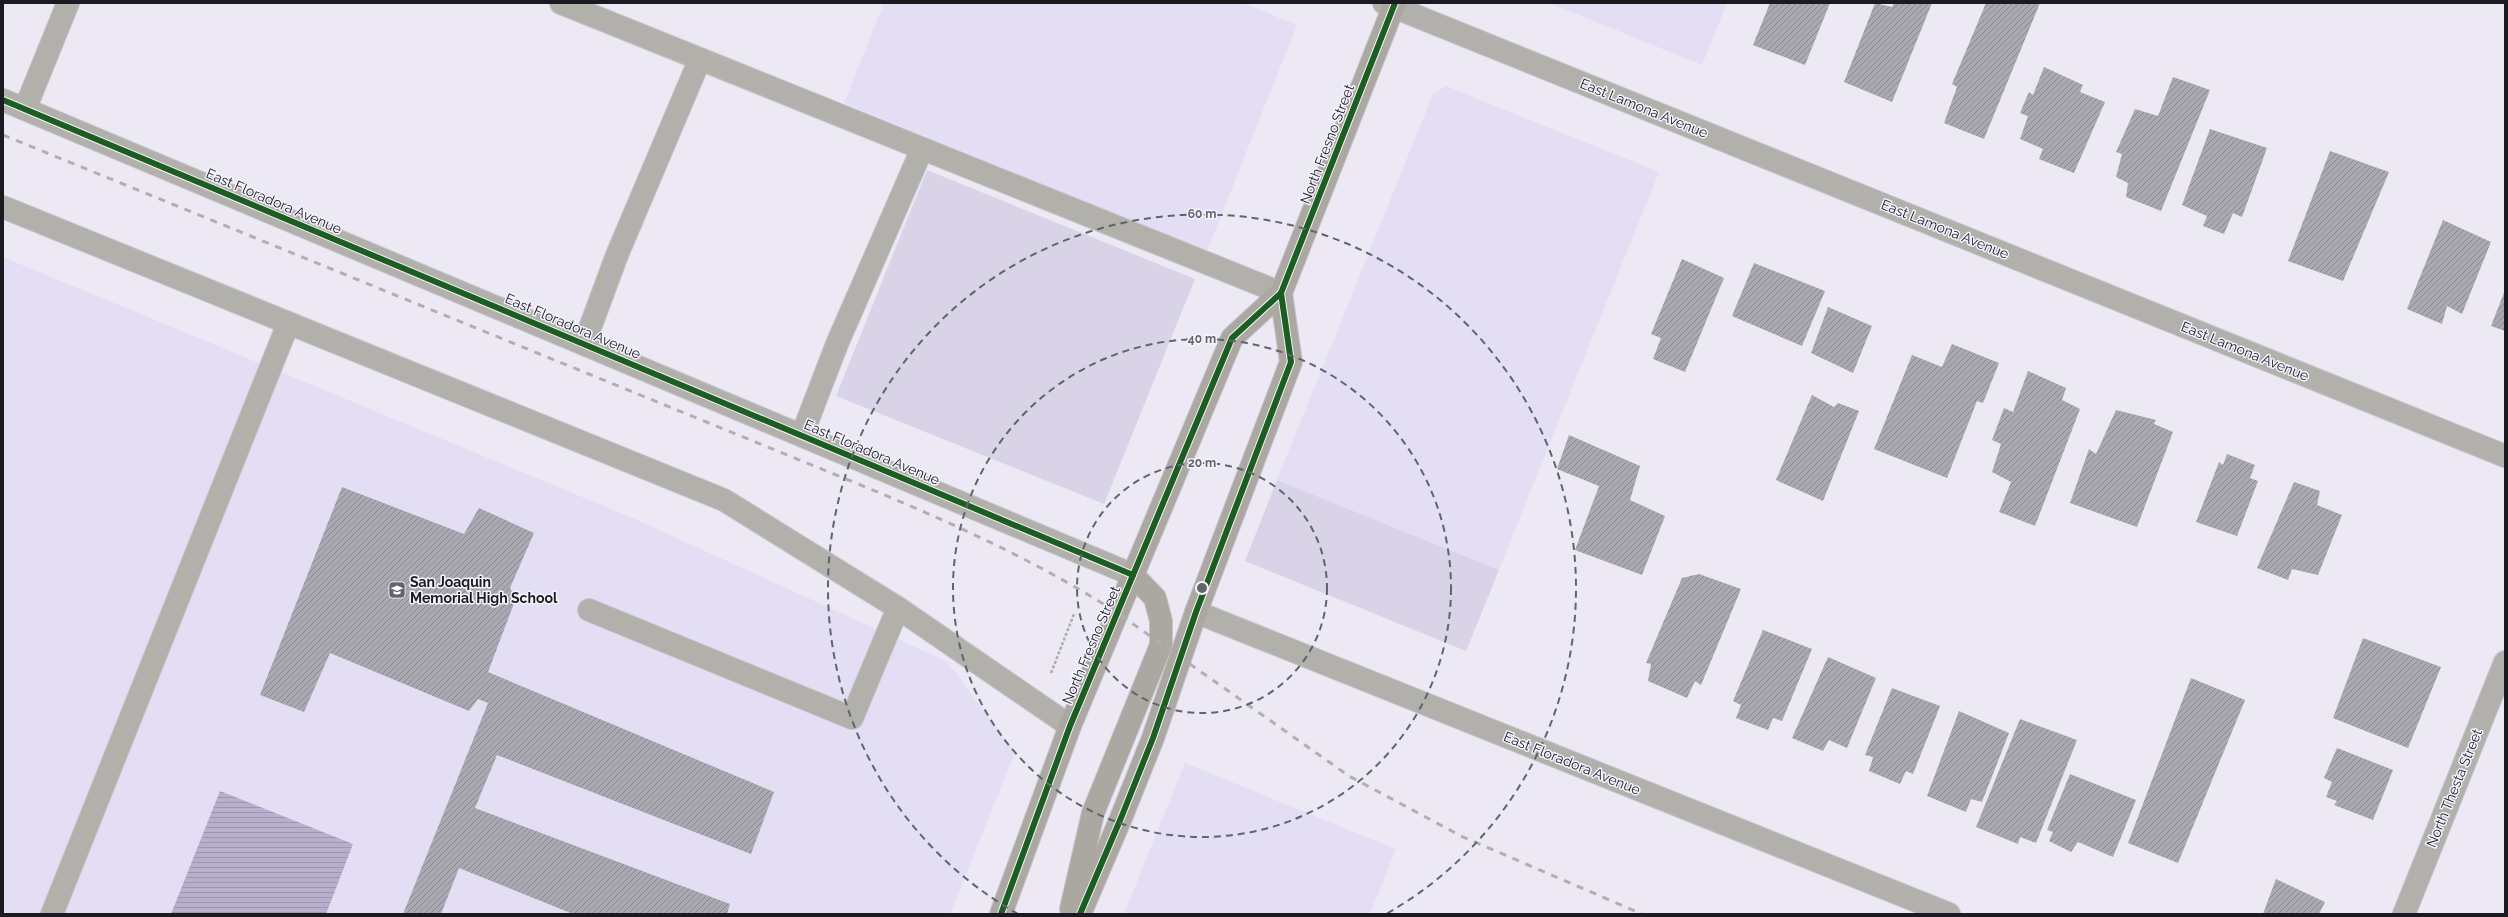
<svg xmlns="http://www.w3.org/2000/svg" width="2508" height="917" viewBox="0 0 2508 917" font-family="Raleway,sans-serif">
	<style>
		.built { fill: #e4def4 }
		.grass { fill: #d8d3e7 }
		.water { fill: url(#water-rules) }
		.building { fill: url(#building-hatch) }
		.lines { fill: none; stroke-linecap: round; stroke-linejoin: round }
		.minor-casing { stroke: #c7c4ce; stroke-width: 24 }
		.major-casing { stroke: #c7c4ce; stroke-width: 24 }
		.path { stroke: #aeacaa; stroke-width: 2.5; stroke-dasharray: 3 2; stroke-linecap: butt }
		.minor { stroke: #b2b0aa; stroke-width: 22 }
		.major { stroke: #aba8a1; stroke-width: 22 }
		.rail { stroke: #b2afb0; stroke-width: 3; stroke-dasharray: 7 7; stroke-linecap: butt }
		.cycleway-casing { stroke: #f5f3fd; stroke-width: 8 }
		.cycleway { stroke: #1b5e20; stroke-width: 6 }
		.ring { fill: none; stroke: #64626c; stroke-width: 2; stroke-dasharray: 7 5 }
		.labels { text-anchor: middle; stroke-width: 3; stroke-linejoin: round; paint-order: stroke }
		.street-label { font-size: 14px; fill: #1b1922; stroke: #f5f3fd }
		.poi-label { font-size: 14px; font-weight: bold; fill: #1b1922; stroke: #f5f3fd; text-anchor: start }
		.centre { fill: #64626c; stroke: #f5f3fd; stroke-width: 2 }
		.ring-label { font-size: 12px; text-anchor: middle; font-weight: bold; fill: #64626c; stroke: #f5f3fd; stroke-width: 3; stroke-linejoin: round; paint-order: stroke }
	</style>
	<defs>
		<pattern id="water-rules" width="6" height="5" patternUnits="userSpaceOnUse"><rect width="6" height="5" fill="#b7afcc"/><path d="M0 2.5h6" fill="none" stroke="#9d96af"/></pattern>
		<pattern id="building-hatch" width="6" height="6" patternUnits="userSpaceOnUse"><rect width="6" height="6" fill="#aba8b1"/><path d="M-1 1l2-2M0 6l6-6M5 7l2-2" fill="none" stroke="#8a8890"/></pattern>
	</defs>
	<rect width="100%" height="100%" fill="#ece9f5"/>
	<g class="built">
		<path d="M884,3H1244L1297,25L1207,251L844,103Z"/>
		<path d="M1549,3H1727L1702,65Z"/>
		<path d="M1446,86L1659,172L1499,570L1277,480L1433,94Z"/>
		<path d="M3,257L633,518L948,662L1015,753L950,914H3Z"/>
		<path d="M1185,763L1396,849L1370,914H1124Z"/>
	</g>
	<g class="grass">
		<path d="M927,170L1195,279L1104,504L836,396Z"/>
		<path d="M1277,480L1499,570L1466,651L1245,561Z"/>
	</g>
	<path class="water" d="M220,791L353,844L326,914H171Z"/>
	<g class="building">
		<path d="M1770,3H1830L1805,65L1753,45Z"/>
		<path d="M1875,3L1892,7L1894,3H1932L1892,102L1844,82Z"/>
		<path d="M1986,3H2040L1984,139L1944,123L1957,87L1952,84Z"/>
		<path d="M2044,67L2083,85L2080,92L2105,102L2074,173L2039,159L2043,149L2020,139L2028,116L2020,113L2029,92L2033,95Z"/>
		<path d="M2173,77L2210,90L2161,211L2126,197L2128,183L2116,177L2122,154L2116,152L2135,109L2158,116Z"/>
		<path d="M2210,129L2267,148L2242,217L2233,213L2224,234L2203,226L2207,216L2182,205Z"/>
		<path d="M2330,151L2389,172L2343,281L2288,261Z"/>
		<path d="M2443,220L2491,242L2462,314L2447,306L2442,324L2407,309Z"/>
		<path d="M1682,259L1724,278L1685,372L1653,359L1661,338L1651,334Z"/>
		<path d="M1754,263L1825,291L1802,346L1732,316Z"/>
		<path d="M2505,290V331L2491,326Z"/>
		<path d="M1828,307L1872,326L1853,373L1811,353Z"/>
		<path d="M1952,344L1999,363L1983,403L1977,401L1947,478L1874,449L1912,355L1942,367Z"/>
		<path d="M2028,371L2066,388L2062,400L2080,409L2035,526L1999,512L2011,482L1992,472L2001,444L1992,440L2004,408L2013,412Z"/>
		<path d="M1812,395L1834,407L1838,403L1859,411L1823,501L1776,480Z"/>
		<path d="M2116,410L2156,420L2154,424L2173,432L2137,527L2070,503L2089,449L2096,454Z"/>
		<path d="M1569,435L1640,466L1630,500L1665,516L1642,575L1575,550L1599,486L1557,469Z"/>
		<path d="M2227,454L2255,465L2250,478L2258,481L2237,536L2196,522L2219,462L2223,465Z"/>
		<path d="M2294,482L2320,491L2317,505L2342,515L2318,575L2292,569L2288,580L2257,568Z"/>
		<path d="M342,487L464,534L479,508L534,533L510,588L516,598L488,672L774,792L751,854L497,755L475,808L730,904L727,914H573L459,868L441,914H403L488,703L478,699L469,711L330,653L304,712L260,695Z"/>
		<path d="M1699,574L1741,589L1701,685L1695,681L1687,698L1648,681L1651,664L1646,663L1682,578Z"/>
		<path d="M1763,630L1812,649L1782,721L1773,718L1768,730L1736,718L1741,705L1733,701Z"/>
		<path d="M2363,638L2441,667L2408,748L2333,718Z"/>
		<path d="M1828,657L1876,678L1847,748L1829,740L1823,751L1792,738Z"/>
		<path d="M2191,678L2245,700L2178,863L2128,843Z"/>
		<path d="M1892,688L1940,706L1913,774L1906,771L1900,784L1869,771L1873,757L1865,755Z"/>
		<path d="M1959,711L2009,733L1982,802L1971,799L1966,812L1927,796Z"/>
		<path d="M2020,719L2077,740L2036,843L2020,837L2018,844L1976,827Z"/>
		<path d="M2337,748L2393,770L2373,820L2334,805L2337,801L2326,797L2332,782L2324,778Z"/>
		<path d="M2070,774L2136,800L2113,857L2078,842L2071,852L2049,841L2053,832L2047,830Z"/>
		<path d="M2276,879L2325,902L2319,914H2263Z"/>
	</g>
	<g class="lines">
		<g class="minor-casing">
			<g id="minor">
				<path d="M561,3L1281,293"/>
				<path d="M1384,3L2505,456"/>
				<path d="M3,100L1133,575"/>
				<path d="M25,109L68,3"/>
				<path d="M3,207L724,500L898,608L1070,726"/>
				<path d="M584,344L617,255L700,59"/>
				<path d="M802,435L837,344L922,149"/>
				<path d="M589,610L852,718L898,608"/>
				<path d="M1196,612L1949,914"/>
				<path d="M52,914L288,324"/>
				<path d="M2404,914L2505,662"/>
			</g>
		</g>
		<g class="major-casing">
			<g id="major">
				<path d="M1071,909L1093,813L1161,645V621L1155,598L1133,575"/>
				<path d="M1001,914L1070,726L1232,338L1281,293L1395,3"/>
				<path d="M1080,914L1121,818L1153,738L1196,612L1291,362L1281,293"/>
			</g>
		</g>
		<path class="path" d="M1051,673L1074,614"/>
		<use href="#minor" class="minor"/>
		<use href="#major" class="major"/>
		<path class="rail" d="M3,135L851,481C943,519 1032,558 1116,612L1349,776L1461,836L1642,914"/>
		<g class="cycleway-casing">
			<g id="cycleway">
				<path d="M3,100L1133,575"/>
				<path d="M1001,914L1070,726L1232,338L1281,293L1395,3"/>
				<path d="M1080,914L1121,818L1153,738L1196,612L1291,362L1281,293"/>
			</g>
		</g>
		<use href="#cycleway" class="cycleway"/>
	</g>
	<g class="ring">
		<circle cx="1202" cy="588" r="125"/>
		<circle cx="1202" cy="588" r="249"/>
		<path d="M1018 914A374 374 0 1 1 1386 914"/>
	</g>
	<defs>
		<g id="school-square" transform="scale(0.9)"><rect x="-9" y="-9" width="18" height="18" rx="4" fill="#64626c" stroke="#f5f3fd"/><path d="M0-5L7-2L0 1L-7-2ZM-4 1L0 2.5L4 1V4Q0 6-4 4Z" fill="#fff"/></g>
	</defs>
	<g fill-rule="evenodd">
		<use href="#school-square" x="397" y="590"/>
	</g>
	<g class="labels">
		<g class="street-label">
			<text transform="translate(1644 108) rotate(22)" y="5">East Lamona Avenue</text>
			<text transform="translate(1327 144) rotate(-69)" y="5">North Fresno Street</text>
			<text transform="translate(274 201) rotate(23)" y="5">East Floradora Avenue</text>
			<text transform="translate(1945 229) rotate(22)" y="5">East Lamona Avenue</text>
			<text transform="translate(573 326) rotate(23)" y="5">East Floradora Avenue</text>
			<text transform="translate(2245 351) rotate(22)" y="5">East Lamona Avenue</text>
			<text transform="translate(872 452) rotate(23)" y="5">East Floradora Avenue</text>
			<text transform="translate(1091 645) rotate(-67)" y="5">North Fresno Street</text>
			<text transform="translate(1572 763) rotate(22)" y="5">East Floradora Avenue</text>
			<text transform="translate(2454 788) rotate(-68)" y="5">North Thesta Street</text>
		</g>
		<g class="poi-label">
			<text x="410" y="587">San Joaquin<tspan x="410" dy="16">Memorial High School</tspan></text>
		</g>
	</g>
	<circle cx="1202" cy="588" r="6" class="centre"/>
	<g class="ring-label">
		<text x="1202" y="218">60 m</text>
		<text x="1202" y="343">40 m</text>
		<text x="1202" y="467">20 m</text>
	</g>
	<rect width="2508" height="917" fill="none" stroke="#1b1922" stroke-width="8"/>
</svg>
